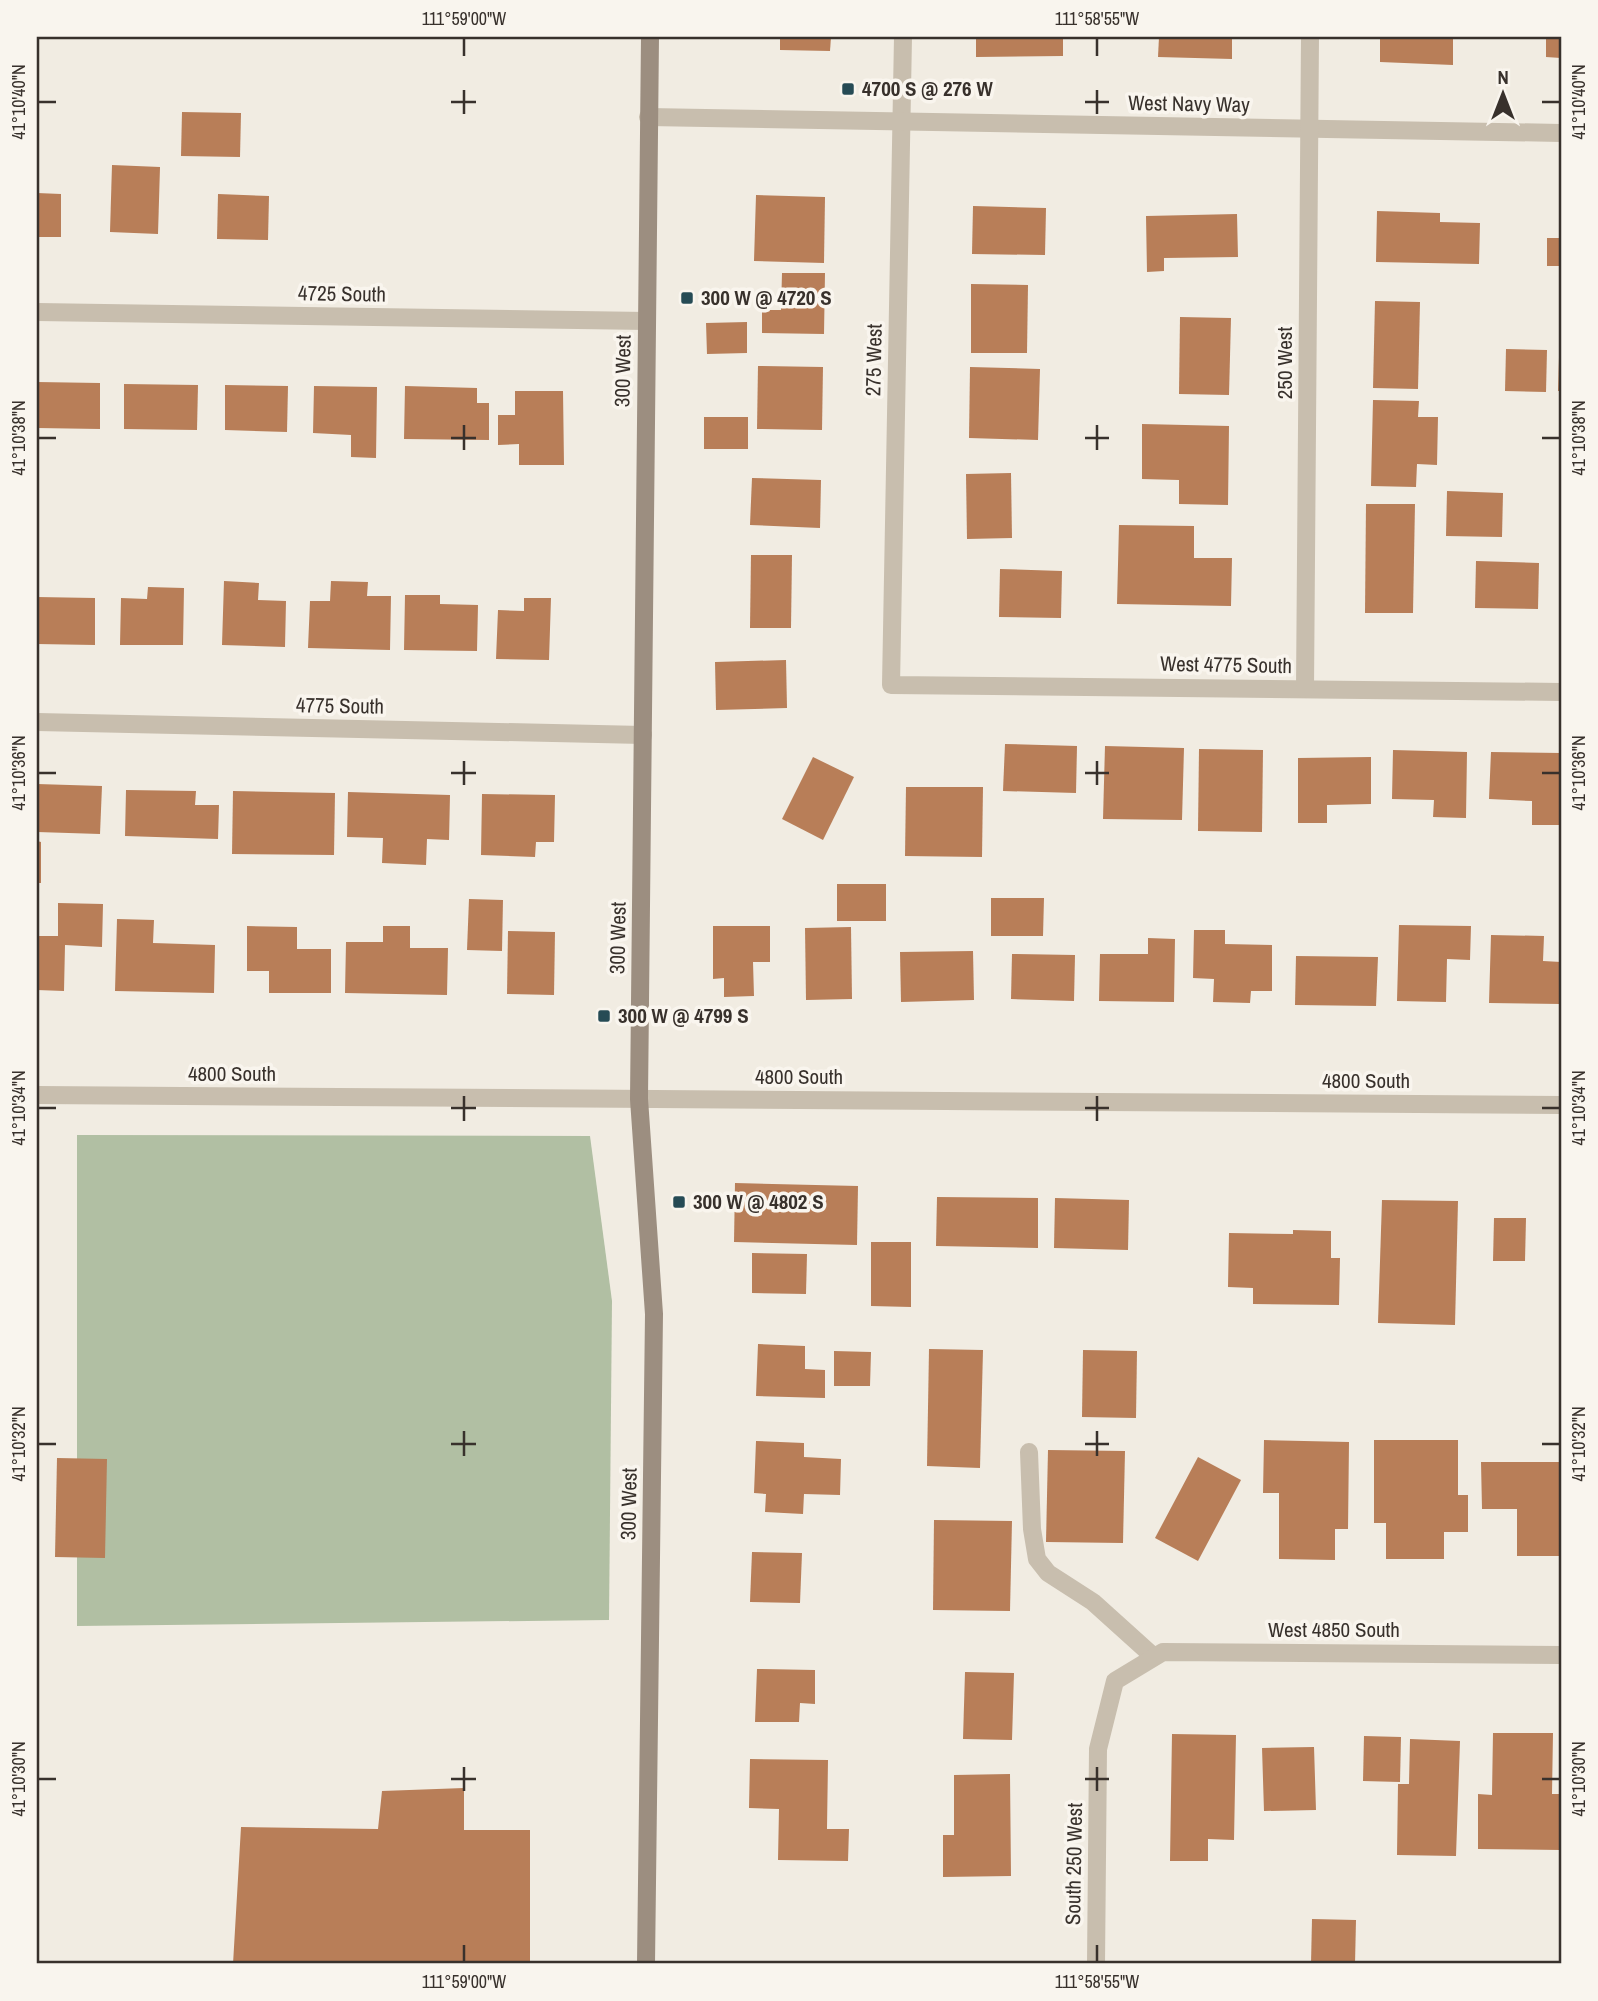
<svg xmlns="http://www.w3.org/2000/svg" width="1598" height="2001" viewBox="0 0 1598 2001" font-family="'Archivo Narrow',sans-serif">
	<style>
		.green { fill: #b1bfa3 }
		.building { fill: #b87e58 }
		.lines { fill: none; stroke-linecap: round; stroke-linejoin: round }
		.service { stroke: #c8beae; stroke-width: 18 }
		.minor { stroke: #c8beae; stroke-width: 18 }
		.tertiary { stroke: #c8beae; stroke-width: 18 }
		.secondary { stroke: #9c8e80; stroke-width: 18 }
		.ticks { fill: none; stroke: #38312c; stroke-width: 2.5 }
		.poi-dot { fill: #264b55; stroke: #f9f5ee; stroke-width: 2.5 }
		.labels { text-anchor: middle; stroke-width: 7; stroke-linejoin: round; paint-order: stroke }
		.poi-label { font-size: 21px; font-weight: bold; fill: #38312c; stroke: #f9f5ee; text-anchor: start }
		.street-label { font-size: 21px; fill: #38312c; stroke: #f9f5ee }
		.neatline { fill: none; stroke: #38312c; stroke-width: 2.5 }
		.ticks-label { font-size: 18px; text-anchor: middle; fill: #38312c }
	</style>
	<rect width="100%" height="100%" fill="#f1ece2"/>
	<path class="green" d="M77,1135L590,1136L612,1301L609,1620L77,1626Z"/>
	<g class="building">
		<path d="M780,37H831L830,51L780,50Z"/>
		<path d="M976,37H1063V56L976,57Z"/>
		<path d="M1159,37H1232V59L1158,57Z"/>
		<path d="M1380,37H1453V65L1380,62Z"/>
		<path d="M1546,37H1561V58L1546,57Z"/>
		<path d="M182,112L241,113L240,157L181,156Z"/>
		<path d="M112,165L160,167L158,234L110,232Z"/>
		<path d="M37,193L61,194V237H37Z"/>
		<path d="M218,194L269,196L268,240L217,239Z"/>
		<path d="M756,195L825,197L824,263L754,261Z"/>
		<path d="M973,206L1046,208L1045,255L972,254Z"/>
		<path d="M1377,211L1440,213V222L1480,223L1479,264L1376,262Z"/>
		<path d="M1237,214L1238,257L1164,258V271L1147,272L1146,216Z"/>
		<rect x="1547" y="238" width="14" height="28"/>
		<path d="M782,273H825L824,334L762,333V310H781Z"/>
		<path d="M971,284L1028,285L1027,353H971Z"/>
		<path d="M1375,301L1420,302L1418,389L1373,388Z"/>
		<path d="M1180,317L1231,318L1229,395L1179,394Z"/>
		<path d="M747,322V353L707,354L706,323Z"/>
		<path d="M1506,349L1547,350L1546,392L1505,391Z"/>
		<path d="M1559,357H1561V391H1558Z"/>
		<path d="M758,366L823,367L822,430L757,429Z"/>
		<path d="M970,367L1040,369L1038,440L969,438Z"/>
		<path d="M37,382L100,383V429L37,428Z"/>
		<path d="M124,384L198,385L197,430L124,429Z"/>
		<path d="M225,385L288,386L287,432L225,430Z"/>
		<path d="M314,386L377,387L376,458L351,457V435L313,433Z"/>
		<path d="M405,386L477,388V403H489V440L404,439Z"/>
		<path d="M515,391H563L564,465H519V444L498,445V415H515Z"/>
		<path d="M1373,400L1419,401L1418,417H1438L1437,465L1417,464L1416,487L1371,486Z"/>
		<rect x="704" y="417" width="44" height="32"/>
		<path d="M1142,424L1229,426L1228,505L1179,504V480L1142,479Z"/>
		<path d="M1011,473L1012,538L967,539L966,474Z"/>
		<path d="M752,478L821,480L820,528L750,525Z"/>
		<path d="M1447,491L1503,493L1502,537L1446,536Z"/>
		<path d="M1366,504H1415L1413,613H1365Z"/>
		<path d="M1119,525L1194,526V558H1232L1231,606L1117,604Z"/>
		<path d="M751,555H792L791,628H750Z"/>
		<path d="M1476,561L1539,563L1538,609L1475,608Z"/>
		<path d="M1000,569L1062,571L1061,618L999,617Z"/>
		<path d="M224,581L259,583L258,600L286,601L285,647L222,645Z"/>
		<path d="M331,581L368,582L367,596H391L390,650L308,648L310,601H330Z"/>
		<path d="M148,587L184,588L183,645H120L121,598L147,599Z"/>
		<path d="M405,595H440V604L478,605L477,651L404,650Z"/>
		<path d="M37,597L95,598V645L37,644Z"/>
		<path d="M524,598H551L549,660L496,659L498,610L524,611Z"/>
		<path d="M786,660L787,708L716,710L715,662Z"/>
		<path d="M1005,744L1077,746L1076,793L1003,791Z"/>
		<path d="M1105,746L1184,748L1182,820L1103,819Z"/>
		<path d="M1199,749L1263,750L1262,832L1198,831Z"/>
		<path d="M1393,750L1467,752L1466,818L1433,817L1434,800L1392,799Z"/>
		<path d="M1491,752L1561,753V825H1532V801L1489,799Z"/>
		<path d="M813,757L854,777L823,840L782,819Z"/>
		<path d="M1371,757V804L1327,805V823H1298V758Z"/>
		<path d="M37,784L102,786L100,834L37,832Z"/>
		<path d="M906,787H983L982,857L905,856Z"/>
		<path d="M126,790L196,791L195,805H219L218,839L125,836Z"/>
		<path d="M233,791L335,793L334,855L232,854Z"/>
		<path d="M348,792L450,795L449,840L427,839L426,865L382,863L383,838L347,837Z"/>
		<path d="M482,794L555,795L554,842H536L535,857L481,855Z"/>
		<path d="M37,841L41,842V883H37Z"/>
		<rect x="837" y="884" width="49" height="37"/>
		<path d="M991,898H1044L1043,936H991Z"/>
		<path d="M469,899L503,900L502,951L467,950Z"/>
		<path d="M58,903L103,904L102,947L65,945L64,991L37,990V936H58Z"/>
		<path d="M117,919L154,920L153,943L215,945L214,993L115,991Z"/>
		<path d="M1399,925L1471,926L1470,960L1447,959L1446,1002L1397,1001Z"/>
		<path d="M247,926L297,927V949H331V993H269V971H247Z"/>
		<path d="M383,926H410V948H448L447,995L345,993L346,942H383Z"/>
		<path d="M713,926H770V962H753L754,996L724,997V978L713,979Z"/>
		<path d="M851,927L852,999L806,1000L805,928Z"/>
		<path d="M1194,930H1225V944L1272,945V991H1251L1250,1003L1213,1002L1214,979L1193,978Z"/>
		<path d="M508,931L555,932L554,995L507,994Z"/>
		<path d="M1491,935L1544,936L1543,961L1561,962V1004L1489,1003Z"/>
		<path d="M1148,938L1175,939L1174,1002L1099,1001L1100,954H1148Z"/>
		<path d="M973,951L974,1000L901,1002L900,952Z"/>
		<path d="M1012,954L1075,955L1074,1001L1011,999Z"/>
		<path d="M1296,956L1378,957L1376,1006L1295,1005Z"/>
		<path d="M735,1183L858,1186L857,1245L734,1242Z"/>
		<path d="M937,1197L1038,1198V1248L936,1246Z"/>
		<path d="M1055,1198L1129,1200L1128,1250L1054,1248Z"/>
		<path d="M1382,1200L1458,1201L1455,1325L1378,1323Z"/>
		<path d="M1494,1218H1526L1525,1261H1493Z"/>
		<path d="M1293,1230L1331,1231V1258H1340L1339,1305L1253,1304V1288L1228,1287L1229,1233L1293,1234Z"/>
		<path d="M871,1242H911V1307L871,1306Z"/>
		<path d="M752,1253L807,1254L806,1294L752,1293Z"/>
		<path d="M758,1344L805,1346V1369L825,1370V1398L756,1396Z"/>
		<path d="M929,1349L983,1350L980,1468L927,1466Z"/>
		<path d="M1083,1350L1137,1351L1136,1418L1082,1417Z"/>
		<path d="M834,1351L871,1352L870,1386H834Z"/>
		<path d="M1264,1440L1349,1442L1348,1529H1335V1560L1279,1559V1493H1263Z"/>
		<path d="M1374,1440H1458V1495H1468V1532H1444V1559H1386V1523H1374Z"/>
		<path d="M756,1441L804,1443V1457L841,1459L840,1495L804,1494L803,1514L765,1512L766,1494L754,1493Z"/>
		<path d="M1048,1450L1125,1451L1123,1543L1046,1542Z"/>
		<path d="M1198,1457L1241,1480L1198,1561L1155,1538Z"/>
		<path d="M57,1458L107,1459L105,1558L55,1557Z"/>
		<path d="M1481,1462H1561V1556H1517V1509H1482Z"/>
		<path d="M934,1520L1012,1521L1010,1611L933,1610Z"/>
		<path d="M752,1552L802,1553L800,1603L750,1602Z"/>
		<path d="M757,1669L815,1670V1704L800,1703L799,1722H755Z"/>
		<path d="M965,1672L1014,1673L1012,1740L963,1739Z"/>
		<path d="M1493,1733H1553L1552,1794H1561V1850L1478,1849V1794L1492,1795Z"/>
		<path d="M1172,1734L1236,1735L1234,1840L1208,1839V1861H1170Z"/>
		<path d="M1364,1736L1401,1737L1400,1782L1363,1781Z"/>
		<path d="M1410,1739L1460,1741L1456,1856L1397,1855L1398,1784H1409Z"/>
		<path d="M1314,1747L1316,1810L1264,1811L1262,1748Z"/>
		<path d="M750,1759L828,1760L827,1829H849L848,1861L778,1860L779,1809L749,1808Z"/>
		<path d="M1010,1774L1011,1876L943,1877V1835H954V1775Z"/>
		<path d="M464,1788V1830H530V1964H233L241,1827L378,1829L382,1791Z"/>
		<path d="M1312,1919L1356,1920L1355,1964H1311Z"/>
	</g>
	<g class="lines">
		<path class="service" d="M1029,1452L1032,1529L1037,1559L1048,1573L1093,1602L1154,1657"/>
		<g class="minor">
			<path d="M903,37L891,685L1561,692"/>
			<path d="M648,117L1561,133"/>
			<path d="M37,312L647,321"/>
			<path d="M1305,689L1310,37"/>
			<path d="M37,722L643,735"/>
			<path d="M1096,1964L1098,1749L1115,1681L1163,1652L1561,1655"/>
		</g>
		<path class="tertiary" d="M37,1095L1561,1105"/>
		<path class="secondary" d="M646,1964L654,1314L639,1099L650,37"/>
	</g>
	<path class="ticks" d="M464,38V56M1097,38V56M464,90V114M1097,90V114M38,102H56M451,102H476M1085,102H1109M1542,102H1560M464,425V450M1097,425V450M38,438H56M451,438H476M1085,438H1109M1542,438H1560M464,761V785M1097,761V785M38,773H56M451,773H476M1085,773H1109M1542,773H1560M464,1096V1121M1097,1096V1121M38,1108H56M451,1108H476M1085,1108H1109M1542,1108H1560M464,1431V1456M1097,1431V1456M38,1444H56M451,1444H476M1085,1444H1109M1542,1444H1560M464,1767V1791M1097,1767V1791M38,1779H56M451,1779H476M1085,1779H1109M1542,1779H1560M464,1945V1962M1097,1945V1962"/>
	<g class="poi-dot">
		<rect x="841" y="82" width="14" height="14" rx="3.5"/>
		<rect x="680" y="291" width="14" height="14" rx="3.5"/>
		<rect x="597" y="1009" width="14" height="14" rx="3.5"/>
		<rect x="672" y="1195" width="14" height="14" rx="3.5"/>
	</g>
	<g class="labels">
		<g class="poi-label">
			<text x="862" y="96">4700 S @ 276 W</text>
			<text x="701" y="305">300 W @ 4720 S</text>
			<text x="618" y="1023">300 W @ 4799 S</text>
			<text x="693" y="1209">300 W @ 4802 S</text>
		</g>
		<g class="street-label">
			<text transform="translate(1189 104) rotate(1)" y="7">West Navy Way</text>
			<text transform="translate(342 294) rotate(1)" y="7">4725 South</text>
			<text transform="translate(874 360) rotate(-89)" y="7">275 West</text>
			<text transform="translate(1285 363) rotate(-90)" y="7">250 West</text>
			<text transform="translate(623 371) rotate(-89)" y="7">300 West</text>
			<text transform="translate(1226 665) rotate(1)" y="7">West 4775 South</text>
			<text transform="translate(340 706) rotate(1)" y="7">4775 South</text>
			<text transform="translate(618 938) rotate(-89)" y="7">300 West</text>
			<text x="232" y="1081">4800 South</text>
			<text x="799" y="1084">4800 South</text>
			<text x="1366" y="1088">4800 South</text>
			<text transform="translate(629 1504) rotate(-89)" y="7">300 West</text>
			<text x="1334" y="1637">West 4850 South</text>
			<text transform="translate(1074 1864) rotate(-89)" y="7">South 250 West</text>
		</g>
	</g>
	<rect width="1598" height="2001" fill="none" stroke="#f9f5ee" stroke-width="77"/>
	<g transform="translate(1503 94)" stroke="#f9f5ee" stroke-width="5" paint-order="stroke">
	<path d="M0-5L12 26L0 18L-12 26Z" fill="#38312c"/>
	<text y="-10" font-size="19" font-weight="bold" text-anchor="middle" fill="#38312c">N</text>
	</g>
	<rect x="38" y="38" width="1522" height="1924" class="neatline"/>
	<g class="ticks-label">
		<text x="464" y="25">111°59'00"W</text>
		<text x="1097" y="25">111°58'55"W</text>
		<text transform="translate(19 102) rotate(-90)" y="6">41°10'40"N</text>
		<text transform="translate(1579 102) rotate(-90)" y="6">41°10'40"N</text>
		<text transform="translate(19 438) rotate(-90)" y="6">41°10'38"N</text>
		<text transform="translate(1579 438) rotate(-90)" y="6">41°10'38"N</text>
		<text transform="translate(19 773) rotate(-90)" y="6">41°10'36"N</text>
		<text transform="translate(1579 773) rotate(-90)" y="6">41°10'36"N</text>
		<text transform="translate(19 1108) rotate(-90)" y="6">41°10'34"N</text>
		<text transform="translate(1579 1108) rotate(-90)" y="6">41°10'34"N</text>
		<text transform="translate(19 1444) rotate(-90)" y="6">41°10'32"N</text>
		<text transform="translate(1579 1444) rotate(-90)" y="6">41°10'32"N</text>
		<text transform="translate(19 1779) rotate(-90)" y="6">41°10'30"N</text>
		<text transform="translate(1579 1779) rotate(-90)" y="6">41°10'30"N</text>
		<text x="464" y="1988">111°59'00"W</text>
		<text x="1097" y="1988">111°58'55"W</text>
	</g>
</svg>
